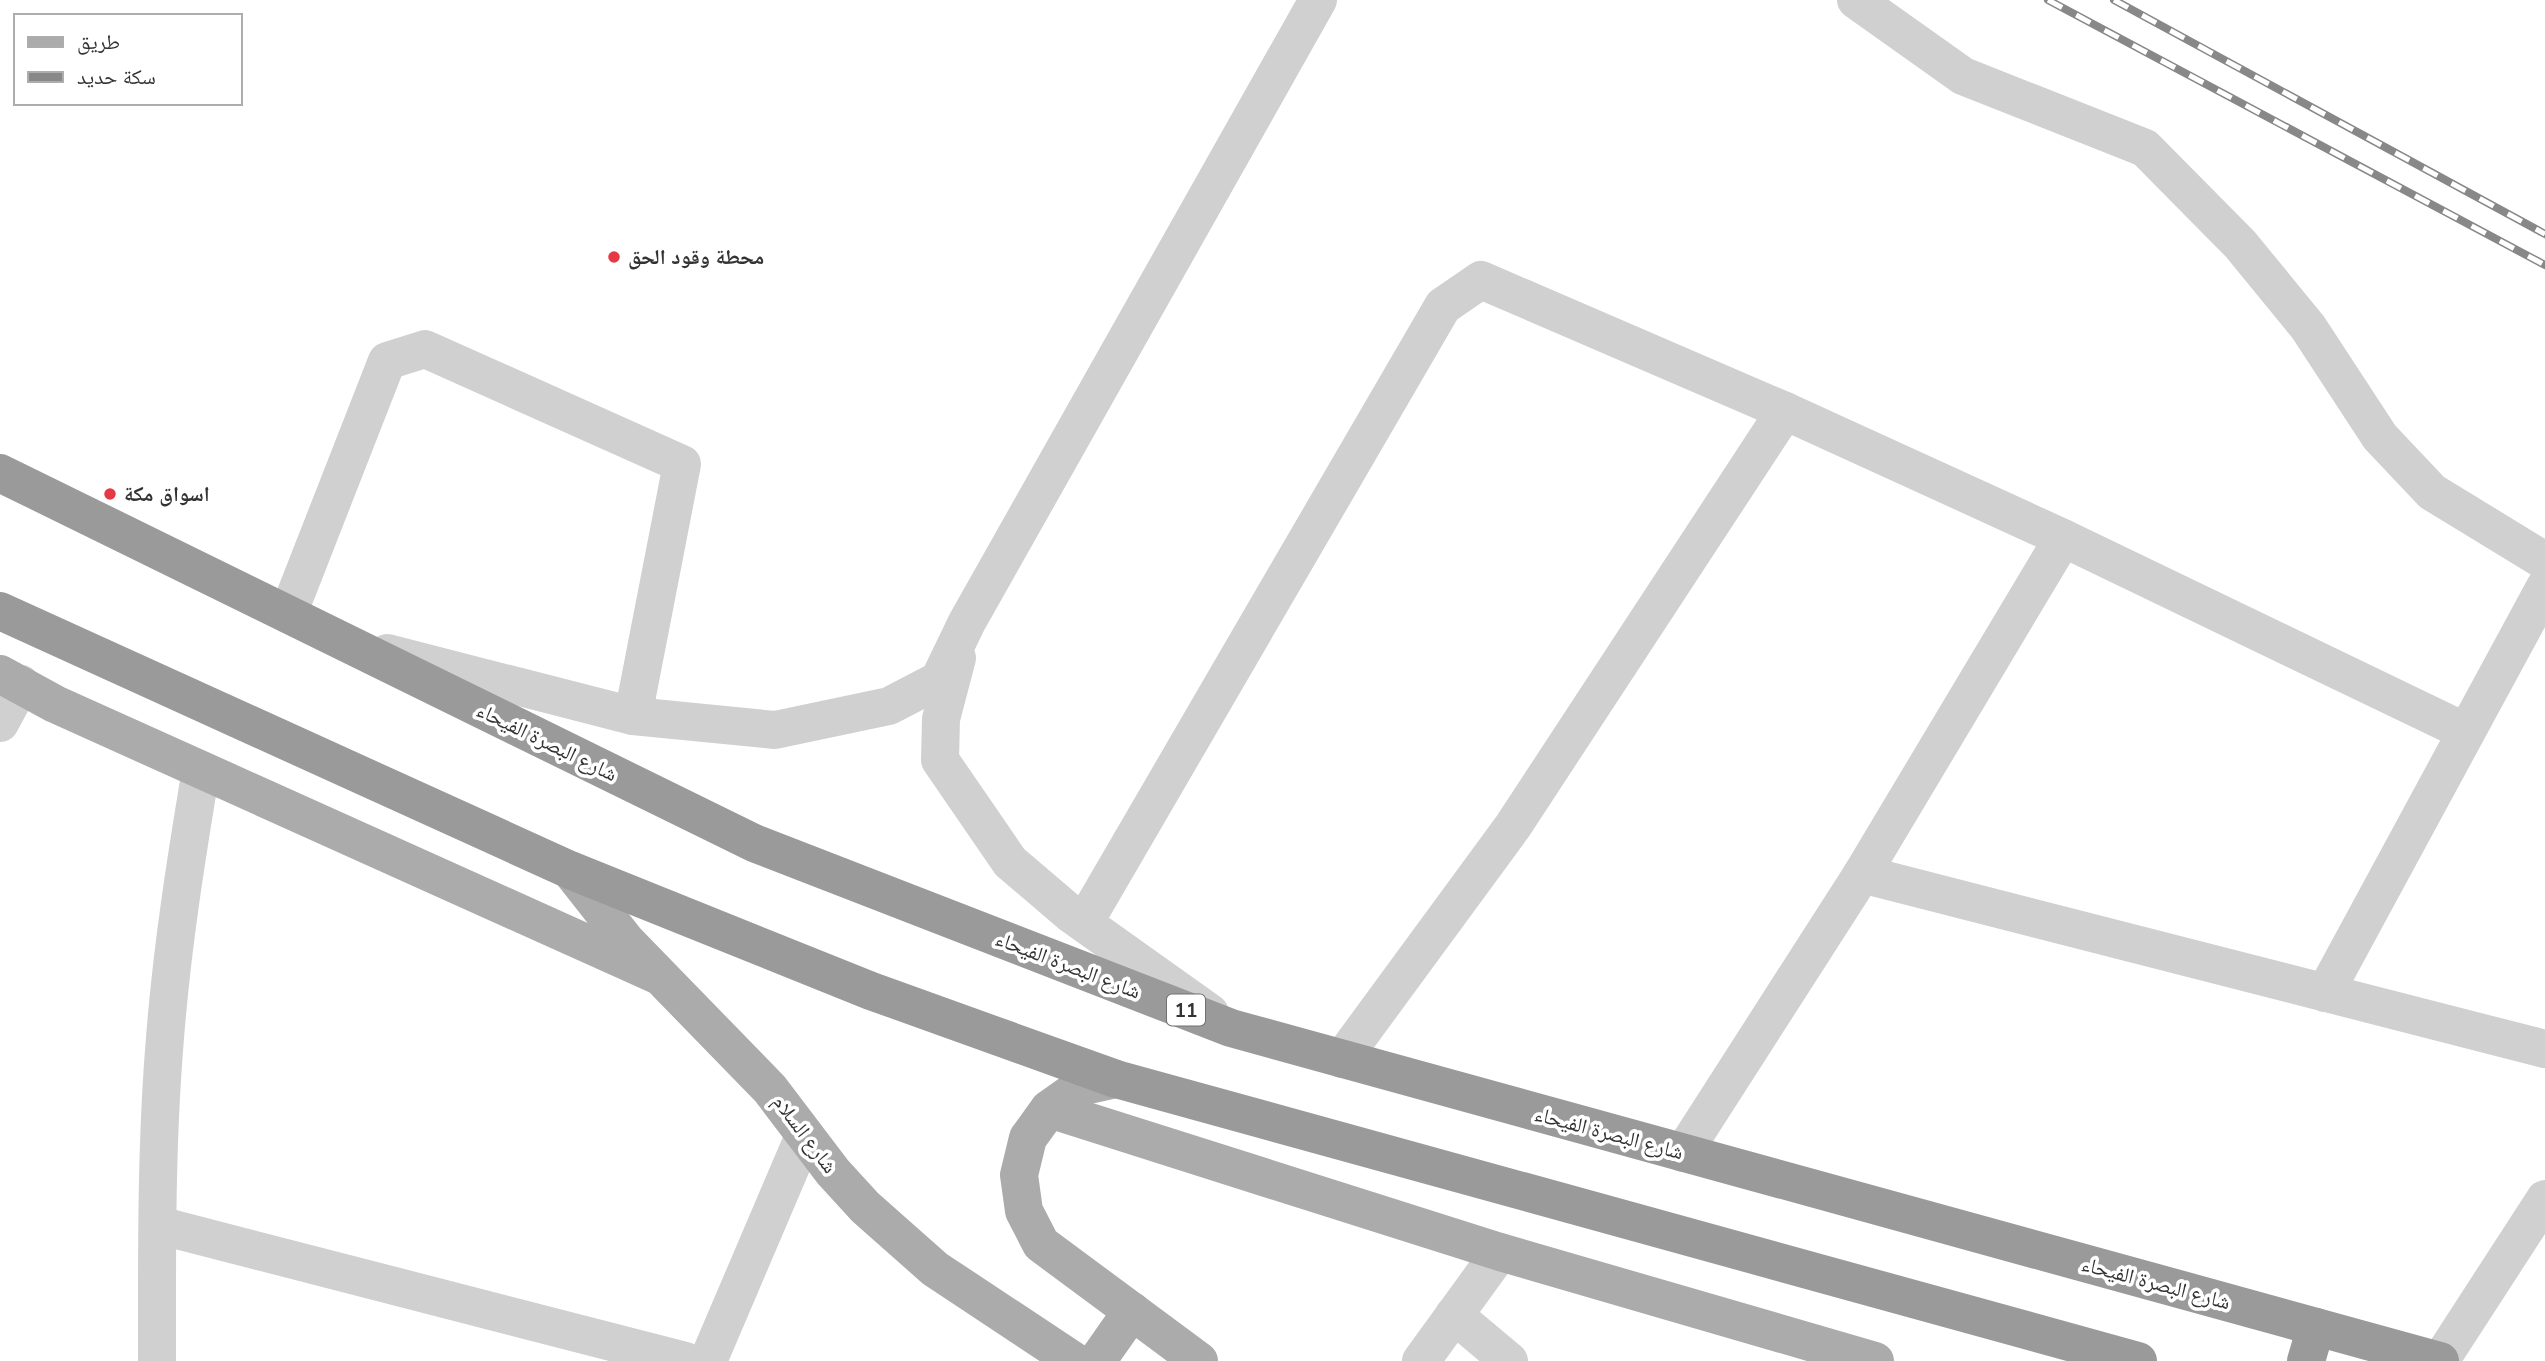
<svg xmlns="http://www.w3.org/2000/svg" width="2545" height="1361" viewBox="0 0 2545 1361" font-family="'Nunito Sans','Noto Naskh Arabic',sans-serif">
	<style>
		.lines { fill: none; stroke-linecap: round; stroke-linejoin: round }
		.minor { stroke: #d0d0d0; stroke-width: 38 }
		.major { stroke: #ababab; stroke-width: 38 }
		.highway { stroke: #9a9a9a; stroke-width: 38 }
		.rail-casing { stroke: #888; stroke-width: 8 }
		.rail { stroke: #fff; stroke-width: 5; stroke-dasharray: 16; stroke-linecap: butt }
		.poi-dot { fill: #e63946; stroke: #fff; stroke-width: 2.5 }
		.labels { text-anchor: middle; stroke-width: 7; stroke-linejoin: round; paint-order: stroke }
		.shield { fill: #fff; stroke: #707070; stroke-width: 2 }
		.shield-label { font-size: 19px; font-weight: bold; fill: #333 }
		.poi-label { font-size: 21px; font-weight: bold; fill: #333; stroke: #fff; text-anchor: start }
		.street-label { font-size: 21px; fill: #333; stroke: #fff }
	</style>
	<rect width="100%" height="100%" fill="#fff"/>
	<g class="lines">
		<g class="minor">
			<path d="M1856,0L1963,76L2145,148L2240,244L2308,327L2380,437L2432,492L2545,561"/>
			<path d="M288,614L387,361L425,349L682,464L633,716"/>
			<path d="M387,653L633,716L775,730L889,706L939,680L967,622L1318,0"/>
			<path d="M957,658L941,719L940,760L1010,862L1071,914L1210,1013"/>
			<path d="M0,723L21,684"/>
			<path d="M1862,874L2545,1049"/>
			<path d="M1084,923L1443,306L1481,280L1785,411L2063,538L2466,732"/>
			<path d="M2325,993L2545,587"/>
			<path d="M1342,1059L1513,826L1785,411"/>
			<path d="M1683,1153L1862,874L2063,538"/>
			<path d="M158,1225L685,1361"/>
			<path d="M1454,1315L1509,1361"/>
			<path d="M157,1361C157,1253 156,1145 165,1038C172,948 186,859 201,770"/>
			<path d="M708,1361L804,1136"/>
			<path d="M1421,1361L1500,1252"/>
			<path d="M2440,1361L2545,1199"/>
		</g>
		<g class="major">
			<path d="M0,674L55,704L657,975"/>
			<path d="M570,870L626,941L770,1089L833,1172L865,1207L935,1269L1074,1361"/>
			<path d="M1116,1079L1080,1087L1049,1109L1028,1138L1019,1175L1024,1211L1041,1244L1199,1361"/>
			<path d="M1049,1109L1500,1252L1875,1361"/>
			<path d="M1097,1361L1132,1311"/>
		</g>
		<g class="highway">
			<path d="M0,473L754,843L1231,1028L2440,1361"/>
			<path d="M0,611L570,870L871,991L1116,1079L2138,1361"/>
			<path d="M2306,1361L2316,1327"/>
		</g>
		<g class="rail-casing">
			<g id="rail">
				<path d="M2048,0L2545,265"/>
				<path d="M2114,0L2545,234"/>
			</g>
		</g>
		<use href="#rail" class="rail"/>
	</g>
	<g class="poi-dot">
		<circle cx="614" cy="257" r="7"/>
		<circle cx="110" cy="494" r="7"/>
	</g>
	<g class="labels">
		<rect class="shield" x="1167" y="994.5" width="38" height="31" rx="5"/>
		<g class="shield-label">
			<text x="1186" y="1017">11</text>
		</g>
		<g class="poi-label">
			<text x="628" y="264">محطة وقود الحق</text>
			<text x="124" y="501">اسواق مكة</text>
		</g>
		<g class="street-label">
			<text transform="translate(547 742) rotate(26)" y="7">شارع البصرة الفيحاء</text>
			<text transform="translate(1068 965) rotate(21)" y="7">شارع البصرة الفيحاء</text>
			<text transform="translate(1609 1133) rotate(15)" y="7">شارع البصرة الفيحاء</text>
			<text transform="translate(805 1134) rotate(53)" y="7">شارع السلام</text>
			<text transform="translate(2156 1283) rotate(15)" y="7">شارع البصرة الفيحاء</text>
		</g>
	</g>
	<rect x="14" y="14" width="228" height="91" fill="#ffffff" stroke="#adadad" stroke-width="2"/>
	<rect x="28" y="37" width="35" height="10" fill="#ababab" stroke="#adadad" stroke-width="2"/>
	<text x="77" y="49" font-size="21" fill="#333333">طريق</text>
	<rect x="28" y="72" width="35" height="10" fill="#888888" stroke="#adadad" stroke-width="2"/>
	<text x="77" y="84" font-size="21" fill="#333333">سكة حديد</text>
</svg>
